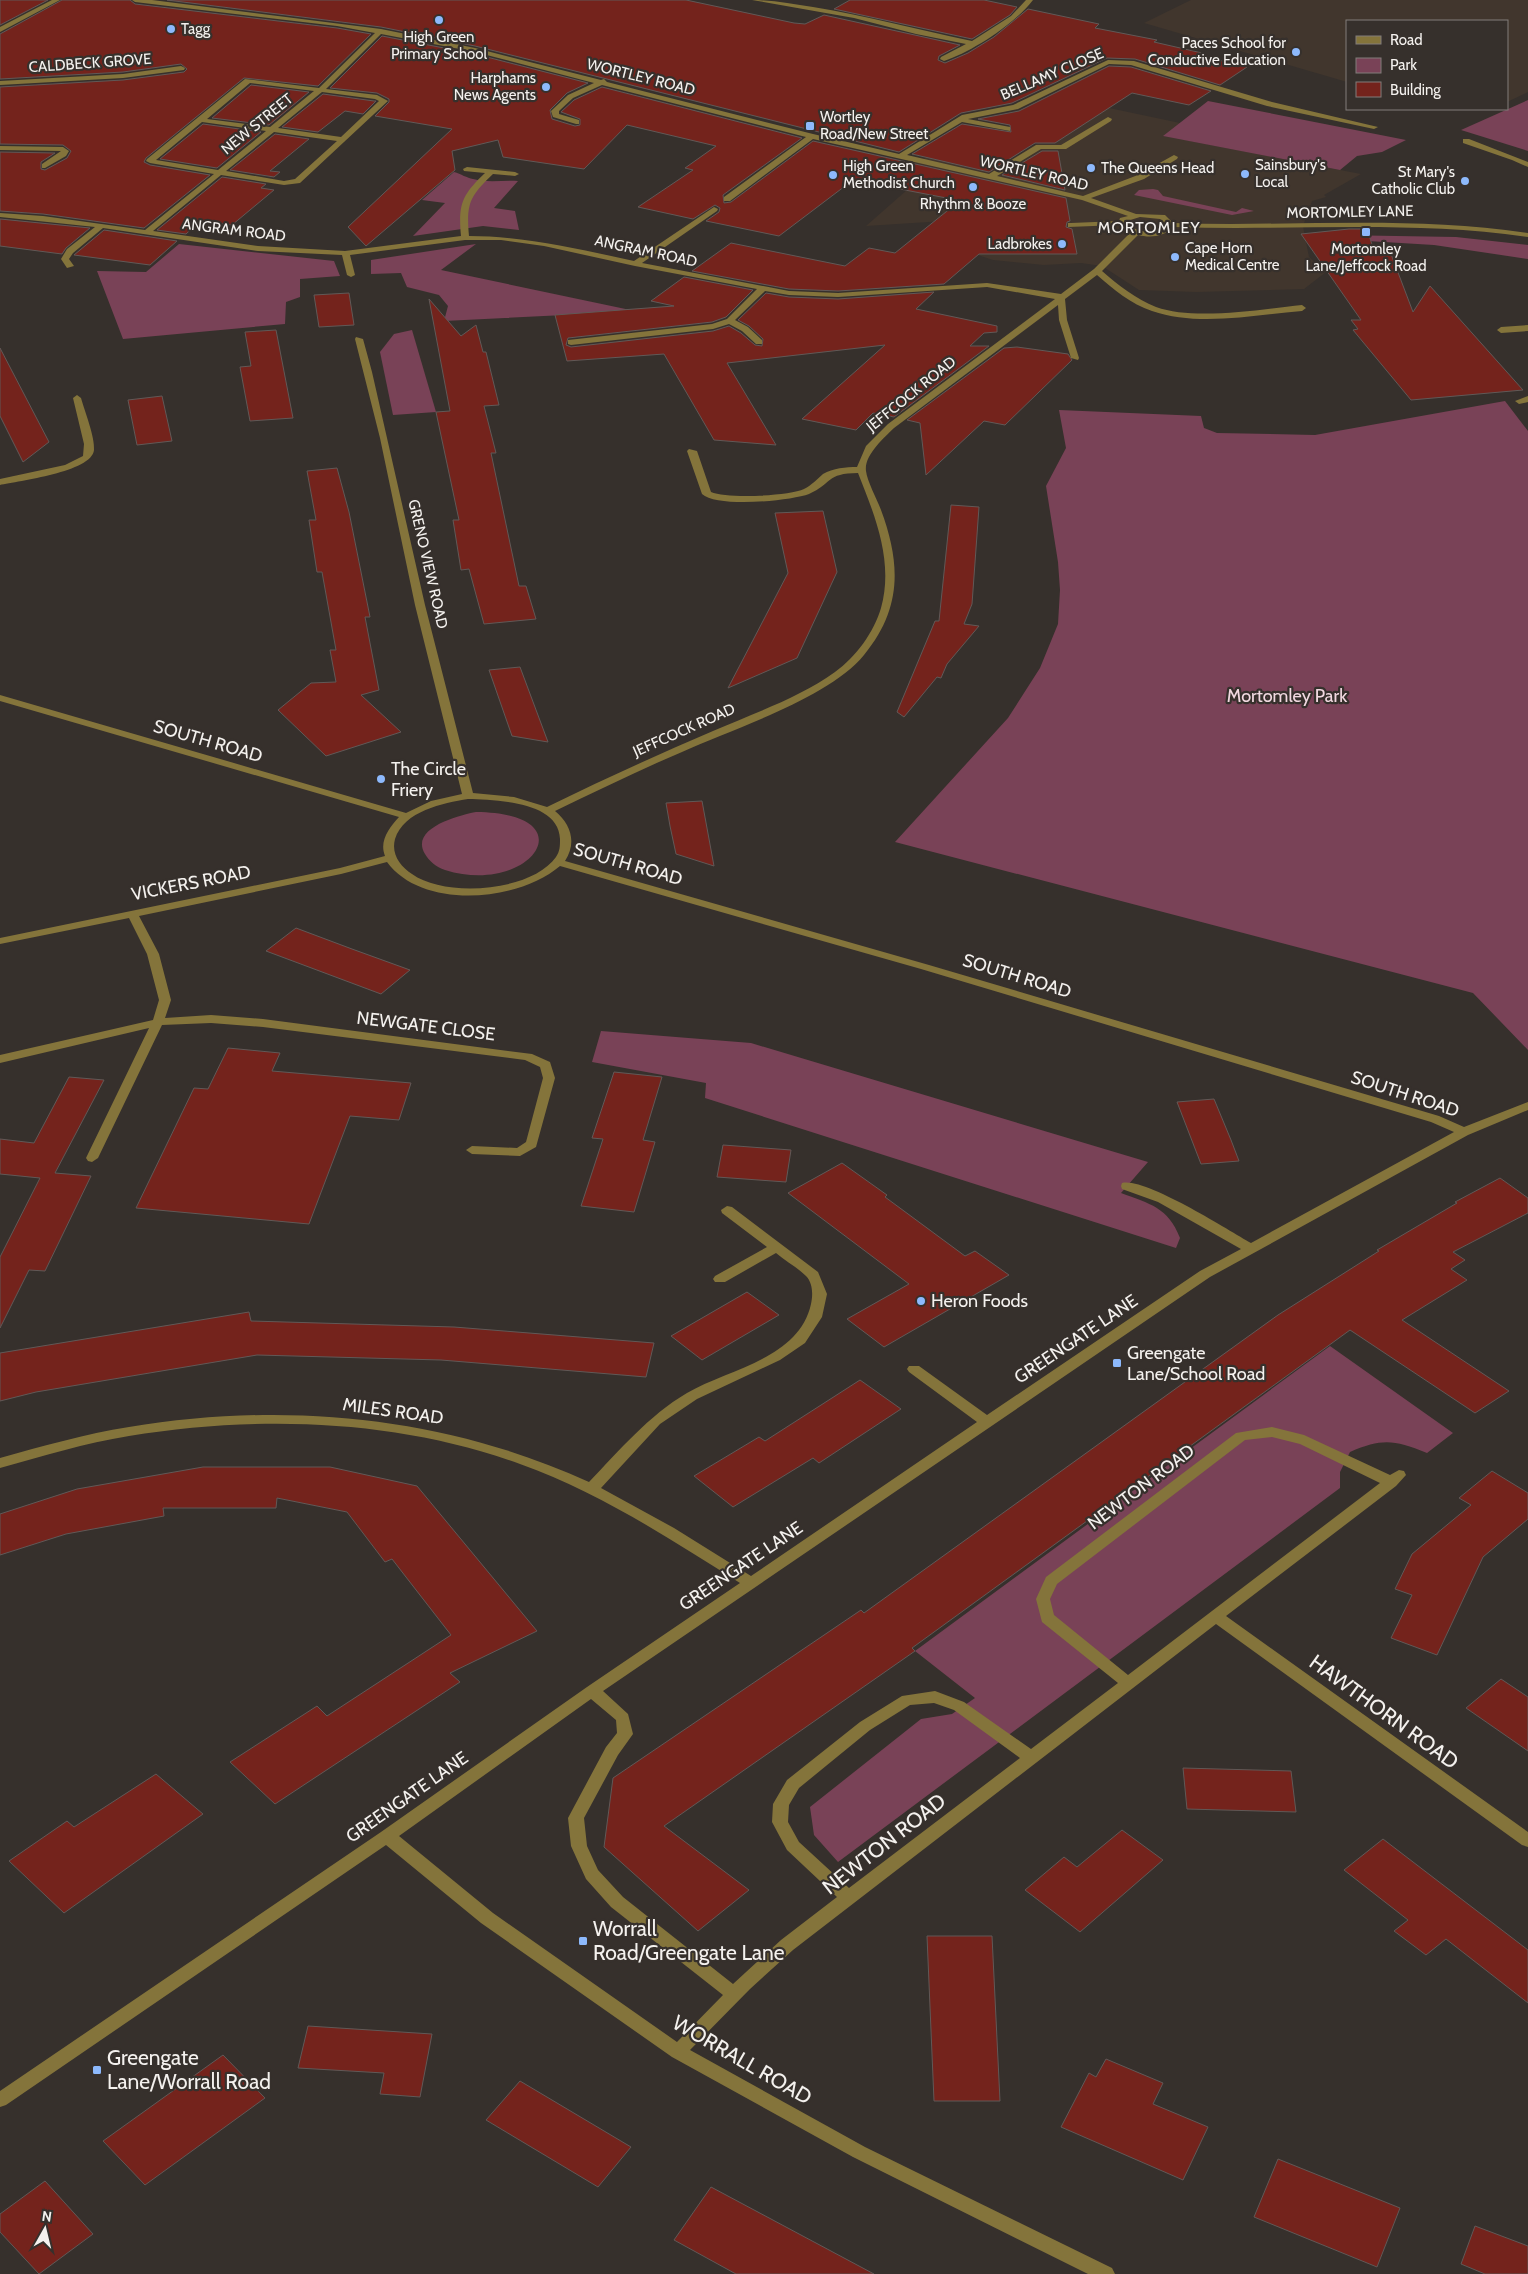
<svg xmlns="http://www.w3.org/2000/svg" width="1528" height="2274" viewBox="0 0 1528 2274" font-family="Cabin,sans-serif">
	<style>
		.built { fill: #41362d }
		.green { fill: #794257 }
		.building { fill: #74231c; stroke: #615957 }
		.lines { fill: none; stroke-linecap: round; stroke-linejoin: round }
		.minor { fill: #84743b; fill-rule: evenodd }
		.poi-dot { fill: #8db9fc; stroke: #36302c; stroke-width: 2 }
		.labels { text-anchor: middle; stroke-width: 4.5; stroke-linejoin: round; paint-order: stroke }
		.far-poi-label { font-size: 15px; fill: #f4f1ee; stroke: #36302c; text-anchor: start }
		.far-street-label { font-size: 15px; fill: #f4f1ee; stroke: #36302c }
		.far-neighbourhood-label { font-size: 16px; letter-spacing: 1px; fill: #f4f1ee; stroke: #36302c }
		.park-label { font-size: 18px; fill: #f2d9e1; stroke: #36302c }
		.street-label { font-size: 18px; fill: #f4f1ee; stroke: #36302c }
		.poi-label { font-size: 18px; fill: #f4f1ee; stroke: #36302c; text-anchor: start }
		.near-street-label { font-size: 21px; fill: #f4f1ee; stroke: #36302c }
		.near-poi-label { font-size: 21px; fill: #f4f1ee; stroke: #36302c; text-anchor: start }
	</style>
	<rect width="100%" height="100%" fill="#36302c"/>
	<g class="built">
		<path d="M1191,0H1528V92L1507,102V21H1347V82L1144,23Z"/>
		<path d="M1095,105L1180,123L1164,136L1361,174L1324,195L1326,197L1312,201L1303,226L1305,237L1309,257L1326,272L1304,289L1196,292L1139,290L1102,266L1081,263L1044,265L993,260L950,246L944,221L866,226L907,190L884,185L913,163L933,155L997,168L1043,140Z"/>
	</g>
	<g class="green">
		<path d="M1528,100V151L1461,130Z"/>
		<path d="M1208,101L1406,140L1382,152L1357,156L1340,170L1163,136Z"/>
		<path d="M454,172C461,174 467,178 473,179C487,183 503,180 518,181L494,208L515,211L519,230L483,226L413,236L445,203L422,200Z"/>
		<path d="M1153,189L1158,190L1163,196L1236,212L1242,208L1254,211L1232,215L1134,195L1139,190Z"/>
		<path d="M1337,235L1456,237L1528,245V259L1434,245L1334,239Z"/>
		<path d="M179,244L334,261L340,276L300,279V297L286,302L285,324L123,339L97,271L146,272Z"/>
		<path d="M476,244L441,270L692,323L585,314L444,321L448,306L439,295L407,287L401,273L371,274V260Z"/>
		<path d="M412,330L436,412L393,415L380,352L394,334Z"/>
		<path d="M1505,401L1528,431V1050L1473,993L895,842L1008,718L1040,668L1058,624L1060,590L1058,562L1046,486L1066,448L1059,410L1201,416L1204,428L1217,433L1315,435Z"/>
		<path d="M476,812C590,813 530,897 445,870C436,867 429,861 425,854C409,828 460,815 476,812Z"/>
		<path d="M601,1031L751,1043L1148,1162L1121,1193C1150,1204 1168,1207 1180,1238L1176,1248L705,1098L706,1083L592,1062Z"/>
		<path d="M1330,1346L1453,1433L1427,1453C1394,1440 1383,1438 1350,1452L1340,1472V1488L838,1862L814,1835L810,1807L921,1719L952,1714L975,1698L915,1651Z"/>
	</g>
	<g class="building">
		<path d="M0,0H48L0,25Z"/>
		<path d="M62,0H130L135,4L337,28L371,34L318,86L244,78L146,158L144,162L150,165L210,175L144,228L43,214L0,211V152L55,153L41,162V169L45,170L67,158L71,151L63,145L0,144V87L123,80L184,72L187,69L181,64L123,72L0,79V34Z"/>
		<path d="M167,0H686L794,23L805,24L824,15L960,45L939,56L938,60L945,63L968,53L994,37L1028,9L1099,24L1095,28L1157,40L1154,42L1202,53L1198,55L1247,67L1220,85L1135,59L1107,58L1012,103L961,113L899,152L475,46L381,27Z"/>
		<path d="M850,0H984L1017,7L1010,15L972,39L834,9Z"/>
		<path d="M382,36L475,54L588,83L567,93L550,110L552,119L575,126L580,125V119L561,112L574,100L602,87L802,138L723,195L724,203L731,202L813,141L1066,198L1070,221L1067,222L1066,227L1072,229L1077,254H979L944,284L838,291L789,289L692,271L731,243L845,266L869,248L895,253L957,203L954,202L957,200L853,180L779,236L706,221L719,212L720,208L715,205L693,219L638,207L693,170L685,168L716,146L627,125L584,169L503,157L498,140L452,151L455,170L366,246L348,227L452,129L375,116L389,102V99L377,93L330,88Z"/>
		<path d="M1109,66L1131,67L1211,91L1189,105L1132,93L1055,143H1035L989,172L912,154L962,124L1011,132L1010,125L978,119L1019,111Z"/>
		<path d="M251,85L309,92L269,125L212,118Z"/>
		<path d="M323,94L374,101H376L363,114L345,111L318,132L282,127Z"/>
		<path d="M203,124L261,132L217,168L160,159Z"/>
		<path d="M275,134L309,139L270,171L280,172L274,177L230,170Z"/>
		<path d="M1042,151H1058L1065,190L1002,175Z"/>
		<path d="M222,177L266,184L261,188L274,190L232,225L200,221L186,234L157,230Z"/>
		<path d="M0,219L90,228L66,248L62,254L0,246Z"/>
		<path d="M1349,229H1367L1375,254H1391L1413,312L1430,286L1523,390L1411,400L1353,330L1358,329L1351,320H1361L1301,234Z"/>
		<path d="M104,230L177,241L150,265L74,255Z"/>
		<path d="M684,277L753,290L726,317L712,322L568,338L566,345L571,347L713,331L729,326L741,333L755,345L762,346L763,339L749,326L738,320L766,293L789,297L838,299L934,292L916,309L997,326V332L984,333L970,346H989L894,417L873,413L856,430L802,419L885,345L727,363L776,445L714,440L664,354L567,361L555,315L674,306L651,301Z"/>
		<path d="M349,293L354,325L319,327L314,295Z"/>
		<path d="M429,299L461,336L476,325L483,352H486L499,405L484,406L496,453H491L519,586H526L536,619L484,624L469,569L461,570L453,520H459L436,412L450,411Z"/>
		<path d="M276,330L293,418L250,421L240,367L251,366L245,332Z"/>
		<path d="M1017,347L1068,354L1072,360L1005,425L984,421L926,475L920,423L907,420L1004,348Z"/>
		<path d="M0,348L49,442L23,462L0,416Z"/>
		<path d="M162,396L172,441L137,445L128,400Z"/>
		<path d="M337,468L349,512L370,617H365L379,690L361,695L401,732L326,756L278,710L311,683L336,682L330,650H336L322,572H317L309,520H316L307,471Z"/>
		<path d="M951,505L979,507L972,604L964,624L979,626L947,664L941,678L937,677L904,717L897,712L935,621H939Z"/>
		<path d="M823,511L837,572L797,658L728,688L788,573L775,513Z"/>
		<path d="M520,667L548,742L512,736L489,670Z"/>
		<path d="M702,801L714,866L676,854L670,826L666,803Z"/>
		<path d="M296,928L352,949L410,970L381,994L266,951Z"/>
		<path d="M228,1048L280,1053L272,1071L411,1083L399,1120L350,1116L309,1224L136,1208L194,1088L208,1089Z"/>
		<path d="M614,1072L662,1077L643,1140L655,1142L634,1212L581,1206L603,1139L592,1138Z"/>
		<path d="M69,1077L104,1080L55,1173L91,1176L45,1271L29,1270L0,1328V1257L40,1178L0,1174V1139L34,1143Z"/>
		<path d="M1214,1099L1231,1140L1239,1161L1201,1164L1177,1102Z"/>
		<path d="M723,1145L791,1150L786,1182L717,1177Z"/>
		<path d="M842,1163L887,1195L885,1197L965,1256L975,1251L1009,1275L884,1347L847,1319L909,1284L788,1193Z"/>
		<path d="M1500,1178L1528,1198V1213L1453,1252L1465,1260L1451,1269L1467,1280L1402,1320L1509,1391L1475,1413L1350,1330L912,1648L915,1651L664,1826L749,1890L698,1931L604,1847L613,1778L861,1610L864,1613L1278,1315L1379,1251L1377,1250L1457,1203L1455,1202Z"/>
		<path d="M747,1292L779,1315L702,1360L671,1336Z"/>
		<path d="M249,1312L251,1321L454,1327L654,1343L646,1377L441,1360L257,1355L36,1392L0,1401V1353Z"/>
		<path d="M860,1380L901,1409L819,1463L813,1458L733,1507L694,1476L759,1437L765,1441Z"/>
		<path d="M203,1467H330L417,1486L537,1631L450,1673L460,1682L275,1804L230,1762L317,1706L327,1716L451,1635L392,1559L385,1562L347,1512L277,1498L276,1508H163L164,1516L66,1534L0,1555V1514L77,1489Z"/>
		<path d="M1492,1471L1528,1493V1519L1483,1557L1437,1655L1391,1638L1412,1595L1395,1589L1412,1554L1471,1505L1459,1498Z"/>
		<path d="M1501,1679L1528,1697V1751L1466,1708Z"/>
		<path d="M1183,1768L1291,1771L1296,1812L1187,1809Z"/>
		<path d="M156,1774L203,1814L64,1913L9,1861L67,1821L74,1827Z"/>
		<path d="M1122,1830L1163,1860L1080,1932L1025,1890L1064,1857L1077,1867Z"/>
		<path d="M1383,1839L1528,1950V2003L1446,1939L1426,1955L1394,1931L1408,1920L1344,1870Z"/>
		<path d="M927,1936H992L1000,2101H934Z"/>
		<path d="M308,2026L432,2034L420,2097L380,2094L384,2073L298,2068Z"/>
		<path d="M223,2055L265,2098L145,2185L103,2141Z"/>
		<path d="M1106,2059L1163,2083L1153,2104L1208,2127L1183,2180L1061,2127L1089,2073L1096,2077Z"/>
		<path d="M520,2081L631,2147L598,2187L486,2120Z"/>
		<path d="M1278,2159L1400,2208L1377,2267L1254,2217Z"/>
		<path d="M45,2181L93,2234L39,2274L0,2232V2214Z"/>
		<path d="M711,2187L874,2274H736L674,2240Z"/>
		<path d="M1475,2226L1528,2246V2274H1485L1461,2264Z"/>
	</g>
	<g class="lines">
		<g class="minor">
			<path d="M52,0H60L0,32V27Z"/>
			<path d="M132,0H152L381,29L475,48L601,80L604,79L607,82L813,134L899,154L962,115L1013,105L1108,60L1134,61L1272,102L1378,127L1374,129L1267,106L1131,65L1109,64L1018,109L968,119L1010,127V131L962,122L907,155L989,174L1036,145H1061L1108,117L1112,119L1111,121L1066,149H1041L997,176L1083,196L1138,175L1174,155L1178,157L1177,159L1144,179L1091,198L1136,214L1165,215L1173,223C1291,227 1410,215 1528,233V237C1411,220 1291,231 1173,227C1164,237 1150,238 1138,235L1102,271C1118,285 1136,299 1156,307C1195,321 1261,309 1302,305L1306,308L1302,311C1254,315 1198,327 1152,311C1131,304 1113,289 1097,275L1065,299L1067,320L1079,358L1078,360L1071,358L1059,320L1058,305L894,428C884,438 864,455 866,471C867,481 877,499 881,510C901,564 902,609 864,655C829,698 733,729 682,752C639,770 597,791 555,811C571,824 577,843 565,861L929,965L1439,1116L1464,1127L1528,1102V1110L1468,1135L1210,1277L603,1691L628,1714L633,1734L618,1755L584,1818L587,1846L598,1870L623,1897L733,1984L781,1940L837,1897L787,1850L772,1822L773,1804L787,1780L860,1722L902,1696L935,1691L964,1702L1031,1749L1118,1683L1042,1622L1036,1599L1046,1577L1236,1433L1272,1427L1304,1435L1390,1475L1399,1470L1404,1471L1406,1475L1396,1486L1226,1616L1528,1832V1847L1522,1845L1216,1624L793,1950L750,1989L690,2050L865,2147L1112,2268L1115,2274H1088L853,2157L672,2057L481,1923L386,1845L6,2105L0,2107V2091L381,1832L587,1687L740,1583C670,1539 599,1492 520,1464C396,1419 258,1415 129,1436C85,1443 43,1456 0,1468V1458C43,1446 85,1434 129,1427C285,1401 445,1416 589,1482C620,1450 648,1416 687,1393C728,1369 799,1359 811,1304C813,1295 813,1283 806,1276C797,1267 785,1261 776,1253L725,1282H715L713,1279L715,1276L767,1247L722,1213L721,1210L727,1206L732,1207L818,1272L827,1294L822,1317L805,1343L780,1360L697,1399L660,1424L601,1488L674,1528L751,1576L977,1422L909,1372L907,1369L909,1366H919L987,1415L1200,1271L1241,1249L1158,1202L1122,1189L1121,1186L1122,1183C1145,1177 1228,1230 1251,1243L1454,1132L1431,1122L921,969L560,866C518,902 422,910 387,862L341,874L139,916L159,954L171,1000L165,1018L211,1015L263,1019L532,1054L550,1062L555,1078L536,1147L520,1156L472,1154L466,1150L472,1146L517,1148L526,1142L543,1078L540,1067L525,1060L263,1027L211,1023L162,1025L98,1158L92,1162L88,1161L86,1158L149,1028L0,1063V1055L153,1020L159,1000L147,954L129,918L0,944V938L340,868L385,856C379,841 389,828 399,817L0,701V695L406,813L431,801L462,794L415,605L380,438L355,339L356,337L363,339L372,372L425,605L473,793L514,797L547,807C602,780 657,755 713,731C754,713 799,698 835,672C856,657 874,632 881,608C894,561 875,516 858,473C826,473 832,484 809,494C790,501 717,508 702,494L687,451L689,449L697,451L711,492C727,499 789,496 804,489C812,485 817,479 823,474C833,468 846,467 857,467L866,446L888,424L1055,299L987,287L838,297L789,295L765,291L735,320L748,327L762,340V344H756L742,331L729,324L713,329L571,345L568,344V340L712,324L727,319L757,289L635,266L544,246L501,240H465L350,255L355,275L351,277L347,275L342,255L258,251L103,228L73,253L69,259L74,266L67,268L61,259L67,249L95,227L0,217V213L43,216L145,230L214,174L150,163L146,161L147,159L245,79L319,88L375,33L337,26L135,2ZM381,34L475,52L594,83L568,95L551,111L553,117L576,124H579V120L559,114V111L573,98L602,85L806,137L724,197V201H730L813,139L1082,200L1128,216L1120,218L1119,221L1071,223H1068V227L1119,225L1130,233L1094,269L1061,294L987,283L838,293L789,291L642,263L717,211L718,209L714,207L634,261C579,249 525,236 469,236C466,203 470,196 493,174L515,176L519,174L515,172L467,167L463,169L464,171L485,173C462,195 458,204 461,236L345,251L258,246L153,231L221,175L284,185L300,183L388,101L377,95L326,89ZM250,83L314,91L270,127L207,119ZM322,92L375,99L379,101L341,137L278,128ZM202,122L266,131L218,170L156,160ZM274,132L337,141L295,179L284,181L226,171ZM1140,217L1160,219L1167,225C1156,236 1139,232 1127,225V221ZM468,799C496,800 559,801 560,839C560,846 560,851 556,857C531,892 445,898 412,874C400,866 391,854 395,839C404,811 443,803 468,799ZM1272,1437L1300,1444L1380,1483L1128,1675L1054,1615L1050,1599L1057,1584L1245,1440ZM591,1699L616,1720L617,1733L606,1747L568,1818L571,1846L586,1879L611,1907L723,1995L677,2042L493,1913L399,1836ZM934,1703L954,1710L1020,1758L849,1888L799,1842L788,1822L789,1805L799,1788L870,1730L910,1705Z"/>
			<path d="M752,0C772,0 792,4 813,7C867,16 919,30 972,41L1011,16L1026,0H1033C1016,23 972,52 944,61L940,59L941,57L966,44L916,34L854,18Z"/>
			<path d="M181,66L185,68L184,70L123,78L0,85V81L123,74Z"/>
			<path d="M1463,139H1469L1528,162V167L1512,160L1463,143Z"/>
			<path d="M0,146L63,147L69,151L66,156L45,168H42V164L61,151L0,150Z"/>
			<path d="M1528,325V331L1501,333L1497,330L1501,327Z"/>
			<path d="M77,395L81,398C85,412 95,437 94,450C92,472 18,481 0,485V479L65,465L83,456L84,444L73,398Z"/>
			<path d="M1528,396V402L1519,404L1515,401Z"/>
		</g>
	</g>
	<g class="poi-dot">
		<circle cx="439" cy="20" r="5"/>
		<circle cx="171" cy="29" r="5"/>
		<circle cx="1296" cy="52" r="5"/>
		<circle cx="546" cy="87" r="5"/>
		<rect x="805" y="121" width="10" height="10" rx="2.5"/>
		<circle cx="1091" cy="168" r="5"/>
		<circle cx="1245" cy="174" r="5"/>
		<circle cx="833" cy="175" r="5"/>
		<circle cx="1465" cy="181" r="5"/>
		<circle cx="973" cy="187" r="5"/>
		<rect x="1361" y="227" width="10" height="10" rx="2.5"/>
		<circle cx="1062" cy="244" r="5"/>
		<circle cx="1175" cy="257" r="5"/>
		<circle cx="381" cy="779" r="5"/>
		<circle cx="921" cy="1301" r="5"/>
		<rect x="1112" y="1358" width="10" height="10" rx="2.5"/>
		<rect x="578" y="1936" width="10" height="10" rx="2.5"/>
		<rect x="92" y="2065" width="10" height="10" rx="2.5"/>
	</g>
	<g class="labels">
		<g class="far-poi-label">
			<text x="181" y="34">Tagg</text>
			<text x="439" y="42" text-anchor="middle">High Green<tspan x="439" dy="17">Primary School</tspan></text>
			<text x="1286" y="48" text-anchor="end">Paces School for<tspan x="1286" dy="17">Conductive Education</tspan></text>
			<text x="536" y="83" text-anchor="end">Harphams<tspan x="536" dy="17">News Agents</tspan></text>
			<text x="820" y="122">Wortley<tspan x="820" dy="17">Road/New Street</tspan></text>
			<text x="1255" y="170">Sainsbury's<tspan x="1255" dy="17">Local</tspan></text>
			<text x="843" y="171">High Green<tspan x="843" dy="17">Methodist Church</tspan></text>
			<text x="1101" y="173">The Queens Head</text>
			<text x="1455" y="177" text-anchor="end">St Mary's<tspan x="1455" dy="17">Catholic Club</tspan></text>
			<text x="973" y="209" text-anchor="middle">Rhythm &amp; Booze</text>
			<text x="1052" y="249" text-anchor="end">Ladbrokes</text>
			<text x="1185" y="253">Cape Horn<tspan x="1185" dy="17">Medical Centre</tspan></text>
			<text x="1366" y="254" text-anchor="middle">Mortomley<tspan x="1366" dy="17">Lane/Jeffcock Road</tspan></text>
		</g>
		<g class="far-street-label">
			<text transform="translate(90 63) rotate(-4)" y="5">CALDBECK GROVE</text>
			<text transform="translate(1052 74) rotate(-23)" y="5">BELLAMY CLOSE</text>
			<text transform="translate(641 77) rotate(14)" y="5">WORTLEY ROAD</text>
			<text transform="translate(257 124) rotate(-39)" y="5">NEW STREET</text>
			<text transform="translate(1034 173) rotate(13)" y="5">WORTLEY ROAD</text>
			<text transform="translate(1350 212) rotate(-1)" y="5">MORTOMLEY LANE</text>
			<text transform="translate(234 230) rotate(7)" y="5">ANGRAM ROAD</text>
			<text transform="translate(646 251) rotate(12)" y="5">ANGRAM ROAD</text>
			<text transform="translate(911 394) rotate(-39)" y="5">JEFFCOCK ROAD</text>
			<text transform="translate(428 564) rotate(77)" y="5">GRENO VIEW ROAD</text>
			<text transform="translate(684 730) rotate(-24)" y="5">JEFFCOCK ROAD</text>
		</g>
		<g class="far-neighbourhood-label">
			<text x="1149" y="233">MORTOMLEY</text>
		</g>
		<g class="park-label">
			<text x="1287" y="702">Mortomley Park</text>
		</g>
		<g class="street-label">
			<text transform="translate(208 741) rotate(16)" y="6">SOUTH ROAD</text>
			<text transform="translate(628 864) rotate(16)" y="6">SOUTH ROAD</text>
			<text transform="translate(191 883) rotate(-11)" y="6">VICKERS ROAD</text>
			<text transform="translate(1017 976) rotate(17)" y="6">SOUTH ROAD</text>
			<text transform="translate(426 1026) rotate(7)" y="6">NEWGATE CLOSE</text>
			<text transform="translate(1405 1094) rotate(18)" y="6">SOUTH ROAD</text>
			<text transform="translate(1076 1339) rotate(-34)" y="6">GREENGATE LANE</text>
			<text transform="translate(393 1411) rotate(8)" y="6">MILES ROAD</text>
			<text transform="translate(1141 1487) rotate(-37)" y="6">NEWTON ROAD</text>
			<text transform="translate(741 1566) rotate(-34)" y="6">GREENGATE LANE</text>
			<text transform="translate(407 1797) rotate(-35)" y="6">GREENGATE LANE</text>
		</g>
		<g class="poi-label">
			<text x="391" y="775">The Circle<tspan x="391" dy="21">Friery</tspan></text>
			<text x="931" y="1307">Heron Foods</text>
			<text x="1127" y="1359">Greengate<tspan x="1127" dy="21">Lane/School Road</tspan></text>
		</g>
		<g class="near-street-label">
			<text transform="translate(1384 1712) rotate(36)" y="7">HAWTHORN ROAD</text>
			<text transform="translate(884 1844) rotate(-38)" y="7">NEWTON ROAD</text>
			<text transform="translate(742 2060) rotate(30)" y="7">WORRALL ROAD</text>
		</g>
		<g class="near-poi-label">
			<text x="593" y="1936">Worrall<tspan x="593" dy="24">Road/Greengate Lane</tspan></text>
			<text x="107" y="2065">Greengate<tspan x="107" dy="24">Lane/Worrall Road</tspan></text>
		</g>
	</g>
	<rect x="1346" y="20" width="162" height="90" fill="#36302c" stroke="#827d7a"/>
	<rect x="1356" y="36" width="25" height="8" fill="#84743b" stroke="#827d7a"/>
	<text x="1390" y="45" font-size="15" fill="#f4f1ee">Road</text>
	<rect x="1356" y="58" width="25" height="15" fill="#794257" stroke="#827d7a"/>
	<text x="1390" y="70" font-size="15" fill="#f4f1ee">Park</text>
	<rect x="1356" y="82" width="25" height="15" fill="#74231c" stroke="#827d7a"/>
	<text x="1390" y="95" font-size="15" fill="#f4f1ee">Building</text>
	<g transform="translate(45 2229) rotate(8)" stroke="#36302c" stroke-width="4" paint-order="stroke">
	<path d="M0-4L9 19L0 12L-9 19Z" fill="#f4f1ee"/>
	<text y="-8" font-size="14" font-weight="bold" text-anchor="middle" fill="#f4f1ee">N</text>
	</g>
</svg>
